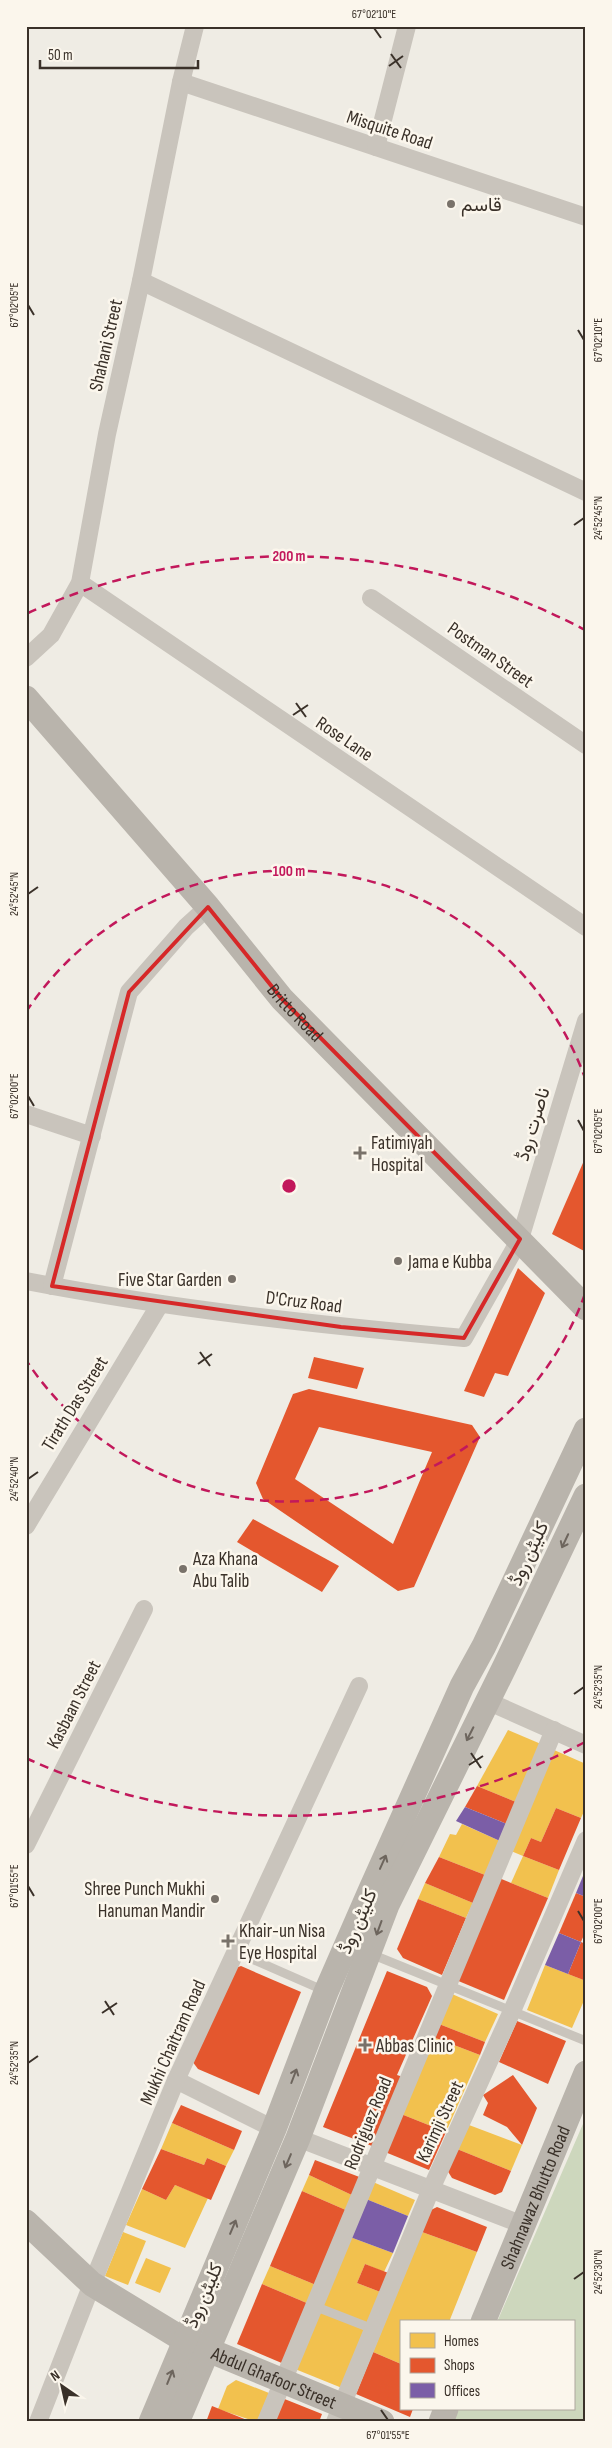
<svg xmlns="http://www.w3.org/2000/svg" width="612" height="2448" viewBox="0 0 612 2448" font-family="'Sofia Sans Condensed',Vazirmatn,sans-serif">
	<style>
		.green { fill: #cdd7bd }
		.homes { fill: #f2c14e }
		.shops { fill: #e4572e; fill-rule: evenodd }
		.offices { fill: #7b5ea7 }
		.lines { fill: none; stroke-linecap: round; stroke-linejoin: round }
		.lane { stroke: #c9c4bc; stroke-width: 9 }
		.street { stroke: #c9c4bc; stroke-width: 18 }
		.secondary { stroke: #b9b4ac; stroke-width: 25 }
		.oneway { stroke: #6d655d }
		.marked { fill: none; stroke: #d62828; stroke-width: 4; stroke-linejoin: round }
		.ticks { fill: none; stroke: #3a3129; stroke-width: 2 }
		.ring { fill: none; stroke: #c2185b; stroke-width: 2.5; stroke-dasharray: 9 6 }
		.poi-dot { fill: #79726a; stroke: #fbf6ec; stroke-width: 2 }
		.labels { text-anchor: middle; stroke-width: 5; stroke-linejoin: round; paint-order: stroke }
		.street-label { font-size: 19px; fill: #3a3129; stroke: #fbf6ec }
		.poi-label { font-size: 19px; fill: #3a3129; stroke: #fbf6ec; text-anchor: start }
		.centre { fill: #c2185b; stroke: #fbf6ec; stroke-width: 2.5 }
		.ring-label { font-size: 15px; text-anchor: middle; font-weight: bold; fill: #c2185b; stroke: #fbf6ec; stroke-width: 5; stroke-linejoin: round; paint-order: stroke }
		.neatline { fill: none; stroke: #3a3129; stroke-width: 2 }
		.ticks-label { font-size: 12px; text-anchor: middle; fill: #3a3129 }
	</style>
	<rect width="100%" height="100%" fill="#efece4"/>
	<path class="green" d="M586,2117V2422H453L459,2409H573V2322H497Z"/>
	<g class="homes">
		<path d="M508,1730L541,1744L516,1802L477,1786Z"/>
		<path d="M554,1750L586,1764V1807L581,1818L556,1808L541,1842L531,1838L523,1856L511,1851Z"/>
		<path d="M462,1824L500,1841L485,1875L439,1857L450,1834L456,1835Z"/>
		<path d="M523,1856L559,1870L548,1898L511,1883Z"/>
		<path d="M425,1883L473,1903L466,1918L418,1899Z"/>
		<path d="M545,1965L586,1981V1996L572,2028L527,2010Z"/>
		<path d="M452,1994L498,2014L485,2042L439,2024Z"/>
		<path d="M433,2037L480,2055L446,2132L401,2114Z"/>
		<path d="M172,2123L234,2150L226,2166L207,2158L204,2165L161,2149Z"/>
		<path d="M469,2125L522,2145L511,2171L457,2149Z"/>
		<path d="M309,2175L354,2196L348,2211L302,2191Z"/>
		<path d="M373,2182L415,2200L408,2216L366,2199Z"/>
		<path d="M175,2185L208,2198L185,2248L126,2225L142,2189L166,2200Z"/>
		<path d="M123,2232L146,2241L128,2285L105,2276Z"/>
		<path d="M422,2232L477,2252L449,2322H401V2364L373,2352Z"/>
		<path d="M350,2237L393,2253L384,2272L365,2264L357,2283L383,2293L369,2324L321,2305Z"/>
		<path d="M146,2258L171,2268L160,2293L135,2283Z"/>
		<path d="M270,2266L316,2285L309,2304L262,2284Z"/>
		<path d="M319,2311L367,2331L342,2388L295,2369Z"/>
		<path d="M236,2380L269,2393L257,2422L218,2409L227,2386Z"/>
	</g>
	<g class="shops">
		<path d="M586,1156V1252L552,1234Z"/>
		<path d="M518,1268L545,1293L508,1376L495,1373L484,1397L464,1391Z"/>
		<path d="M314,1357L364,1368L357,1389L308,1378Z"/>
		<path d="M309,1389L472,1425L480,1437L414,1587L398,1591L263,1499L256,1483L293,1394ZM319,1427L432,1452L393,1544L295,1479Z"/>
		<path d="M253,1519L339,1566L322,1592L237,1542Z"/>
		<path d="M477,1786L516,1802L507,1824L465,1807Z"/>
		<path d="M556,1808L581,1818L559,1870L523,1856L531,1838L541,1842Z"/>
		<path d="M439,1857L485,1875L473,1903L425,1883Z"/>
		<path d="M499,1878L548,1898L504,2000L456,1980Z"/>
		<path d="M576,1893L586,1897V1930L581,1942L559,1933Z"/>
		<path d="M418,1899L466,1918L442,1975L403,1958L397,1949Z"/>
		<path d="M581,1942L586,1944V1981L568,1974Z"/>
		<path d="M241,1966L301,1992L259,2095L198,2069L192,2061L233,1969Z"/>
		<path d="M387,1971L427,1987L432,1996L397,2075L403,2077L372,2146L323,2127Z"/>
		<path d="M517,2021L566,2041L548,2084L499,2062Z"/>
		<path d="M439,2024L485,2042L480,2055L433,2037Z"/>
		<path d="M513,2075L537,2108L522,2145L507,2127L483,2115L488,2103L483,2095Z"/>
		<path d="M181,2105L242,2131L234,2150L172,2123Z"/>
		<path d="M401,2114L446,2132L429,2170L385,2152Z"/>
		<path d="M161,2149L204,2165L207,2158L226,2166L211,2200L175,2185L166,2200L142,2189Z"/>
		<path d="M457,2149L511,2171L502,2192L495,2195L452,2178L447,2170Z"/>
		<path d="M315,2160L362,2178L354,2196L309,2175Z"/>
		<path d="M302,2191L348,2211L316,2285L270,2266Z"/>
		<path d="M437,2207L487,2227L477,2252L422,2232L431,2210Z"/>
		<path d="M365,2264L391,2274L383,2293L357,2283Z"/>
		<path d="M262,2284L309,2304L284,2364L237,2344Z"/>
		<path d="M373,2352L401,2364V2409H413L410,2417L356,2394Z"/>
		<path d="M282,2398L322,2414L319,2422H274Z"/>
		<path d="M212,2406L252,2422H206Z"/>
	</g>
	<g class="offices">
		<path d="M465,1807L507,1824L500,1841L456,1821Z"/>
		<path d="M583,1876L586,1877V1897L576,1893Z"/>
		<path d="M559,1933L581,1942L568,1974L545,1965Z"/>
		<path d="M366,2199L408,2216L393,2253L350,2237Z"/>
	</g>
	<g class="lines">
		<g class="lane">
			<path d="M236,1952L325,1991"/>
			<path d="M371,1954L586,2041"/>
			<path d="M314,2306L373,2329"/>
		</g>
		<g class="street">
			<path d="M181,82L586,217"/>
			<path d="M376,147L407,26"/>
			<path d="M141,281L586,492"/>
			<path d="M80,583L586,927"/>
			<path d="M371,598L586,745"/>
			<path d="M26,658L51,635L80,583L107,434L141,281L181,82L195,26"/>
			<path d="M26,1114L92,1136"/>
			<path d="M26,1281C171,1309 318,1325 464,1338L520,1239L586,1021"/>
			<path d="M52,1286L129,992L186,927L208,907"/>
			<path d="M26,1526L160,1304"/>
			<path d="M487,1701L586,1745"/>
			<path d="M26,1845L144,1609"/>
			<path d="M176,2080L274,2129"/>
			<path d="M298,2138L523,2225"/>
			<path d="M38,2422L92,2284L176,2080L359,1686"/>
			<path d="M266,2422L554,1730"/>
			<path d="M335,2422L431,2189L512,2011L586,1840"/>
		</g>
		<g class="secondary">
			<path id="s1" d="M26,698L208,907L282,999L586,1308"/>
			<path id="s2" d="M26,2222L92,2284L184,2340L382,2422"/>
			<path id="s3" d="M483,2322L586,2073"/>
			<path d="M151,2422L274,2129L326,1992L371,1889L462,1686L484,1646L586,1430"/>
			<path d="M177,2422L298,2138L387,1905L505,1666L586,1496"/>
			<path d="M441,2422L446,2409"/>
		</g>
	</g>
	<defs><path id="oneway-shaft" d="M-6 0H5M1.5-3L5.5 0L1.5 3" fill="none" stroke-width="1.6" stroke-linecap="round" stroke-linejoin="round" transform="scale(1.25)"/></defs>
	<g class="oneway">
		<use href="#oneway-shaft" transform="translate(565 1541) rotate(115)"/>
		<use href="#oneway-shaft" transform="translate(470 1734) rotate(117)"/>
		<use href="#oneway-shaft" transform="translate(383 1862) rotate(-66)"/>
		<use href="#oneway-shaft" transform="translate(379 1928) rotate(110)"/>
		<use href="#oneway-shaft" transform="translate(294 2076) rotate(-69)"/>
		<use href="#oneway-shaft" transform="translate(288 2161) rotate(113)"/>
		<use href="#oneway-shaft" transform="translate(233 2227) rotate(-67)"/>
		<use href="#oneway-shaft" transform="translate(170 2377) rotate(-68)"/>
	</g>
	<path class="marked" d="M208,907L282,999L520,1239L464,1338L341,1327L52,1286L129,992Z"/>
	<path class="ticks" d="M374,28L381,38M391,54L401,68M389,66L403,56M28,305L34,315M578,330L584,340M574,525L584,518M296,703L306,717M293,715L308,705M28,894L38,887M28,1096L34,1106M578,1120L584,1131M200,1352L210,1366M198,1364L212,1354M28,1479L38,1472M574,1694L584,1687M471,1753L481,1768M469,1765L483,1756M28,1886L34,1896M578,1911L584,1921M105,2001L114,2015M102,2013L117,2003M28,2063L38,2056M574,2279L584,2272M381,2410L388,2420"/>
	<g class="ring">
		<path d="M585 1294A315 315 0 0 1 26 1360M26 1012A315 315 0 0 1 585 1078"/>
		<path d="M585 1742A630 630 0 0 1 28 1759M28 613A630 630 0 0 1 585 630"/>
	</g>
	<g class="poi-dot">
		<circle cx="451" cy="204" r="5"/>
		<path d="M357.5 1145.5h5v5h5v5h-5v5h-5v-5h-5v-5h5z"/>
		<circle cx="398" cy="1261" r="5"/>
		<circle cx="232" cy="1279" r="5"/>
		<circle cx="183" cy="1569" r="5"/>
		<circle cx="215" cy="1899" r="5"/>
		<path d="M225.5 1933.5h5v5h5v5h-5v5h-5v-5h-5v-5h5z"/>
		<path d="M362.5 2037.5h5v5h5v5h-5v5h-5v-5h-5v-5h5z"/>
	</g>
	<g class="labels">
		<g class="street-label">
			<text transform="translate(390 129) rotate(18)" y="7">Misquite Road</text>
			<text transform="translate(105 345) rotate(-77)" y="7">Shahani Street</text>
			<text transform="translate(491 654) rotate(35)" y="7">Postman Street</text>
			<text transform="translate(345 738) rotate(34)" y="7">Rose Lane</text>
			<text dy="7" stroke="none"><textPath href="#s1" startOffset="414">Britto Road</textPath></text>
			<text transform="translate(532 1124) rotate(-73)" y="7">ناصرت روڈ</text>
			<text transform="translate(304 1301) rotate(7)" y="7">D'Cruz Road</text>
			<text transform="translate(74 1403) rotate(-58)" y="7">Tirath Das Street</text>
			<text transform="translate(528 1553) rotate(-65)" y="7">کلیٹن روڈ</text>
			<text transform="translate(73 1704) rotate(-63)" y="7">Kasbaan Street</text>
			<text transform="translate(357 1921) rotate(-66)" y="7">کلیٹن روڈ</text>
			<text transform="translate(172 2042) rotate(-66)" y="7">Mukhi Chaitram Road</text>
			<text transform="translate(439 2121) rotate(-65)" y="7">Karimji Street</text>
			<text transform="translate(367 2123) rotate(-68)" y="7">Rodriguez Road</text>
			<text dy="7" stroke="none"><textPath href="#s3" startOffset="135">Shahnawaz Bhutto Road</textPath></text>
			<text transform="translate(203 2295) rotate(-67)" y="7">کلیٹن روڈ</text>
			<text dy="7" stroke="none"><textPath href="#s2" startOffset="296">Abdul Ghafoor Street</textPath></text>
		</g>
		<g class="poi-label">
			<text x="461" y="211">قاسم</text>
			<text x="371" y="1149">Fatimiyah<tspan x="371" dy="22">Hospital</tspan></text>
			<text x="408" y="1268">Jama e Kubba</text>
			<text x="222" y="1286" text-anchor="end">Five Star Garden</text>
			<text x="193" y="1565">Aza Khana<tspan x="193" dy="22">Abu Talib</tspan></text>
			<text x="205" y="1895" text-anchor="end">Shree Punch Mukhi<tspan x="205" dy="22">Hanuman Mandir</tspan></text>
			<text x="239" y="1937">Khair-un Nisa<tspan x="239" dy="22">Eye Hospital</tspan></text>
			<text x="376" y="2052">Abbas Clinic</text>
		</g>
	</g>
	<circle cx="289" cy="1186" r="8" class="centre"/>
	<g class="ring-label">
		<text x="289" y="561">200 m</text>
		<text x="289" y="876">100 m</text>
	</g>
	<rect width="612" height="2448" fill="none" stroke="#fbf6ec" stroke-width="55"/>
	<rect x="400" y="2320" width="175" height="90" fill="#fbf6ec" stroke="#aea79e"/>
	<rect x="410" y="2333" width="25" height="15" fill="#f2c14e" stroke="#aea79e"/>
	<text x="444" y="2346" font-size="15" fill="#3a3129">Homes</text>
	<rect x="410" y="2358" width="25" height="15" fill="#e4572e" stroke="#aea79e"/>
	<text x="444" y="2370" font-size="15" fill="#3a3129">Shops</text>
	<rect x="410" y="2383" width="25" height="15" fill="#7b5ea7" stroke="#aea79e"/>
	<text x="444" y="2396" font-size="15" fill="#3a3129">Offices</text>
	<g transform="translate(62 2386) rotate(326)" stroke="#fbf6ec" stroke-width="4" paint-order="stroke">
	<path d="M0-4L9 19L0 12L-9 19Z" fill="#3a3129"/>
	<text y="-8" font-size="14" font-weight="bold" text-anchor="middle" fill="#3a3129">N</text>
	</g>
	<path d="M40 60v8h158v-8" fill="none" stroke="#3a3129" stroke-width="2.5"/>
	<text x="48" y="60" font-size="15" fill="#3a3129" stroke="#fbf6ec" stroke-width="4" paint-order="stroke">50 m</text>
	<rect x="28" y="28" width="556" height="2392" class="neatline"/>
	<g class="ticks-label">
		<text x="374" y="18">67°02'10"E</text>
		<text transform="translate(14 305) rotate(-90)" y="4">67°02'05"E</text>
		<text transform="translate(598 340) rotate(-90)" y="4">67°02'10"E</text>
		<text transform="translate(598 518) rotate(-90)" y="4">24°52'45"N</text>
		<text transform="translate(14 894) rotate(-90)" y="4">24°52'45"N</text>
		<text transform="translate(14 1096) rotate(-90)" y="4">67°02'00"E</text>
		<text transform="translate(598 1131) rotate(-90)" y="4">67°02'05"E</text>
		<text transform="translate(14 1479) rotate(-90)" y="4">24°52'40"N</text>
		<text transform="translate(598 1687) rotate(-90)" y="4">24°52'35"N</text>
		<text transform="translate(14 1886) rotate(-90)" y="4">67°01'55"E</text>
		<text transform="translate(598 1921) rotate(-90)" y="4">67°02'00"E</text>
		<text transform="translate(14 2063) rotate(-90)" y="4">24°52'35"N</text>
		<text transform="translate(598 2272) rotate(-90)" y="4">24°52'30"N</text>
		<text x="388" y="2439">67°01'55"E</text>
	</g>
</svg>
